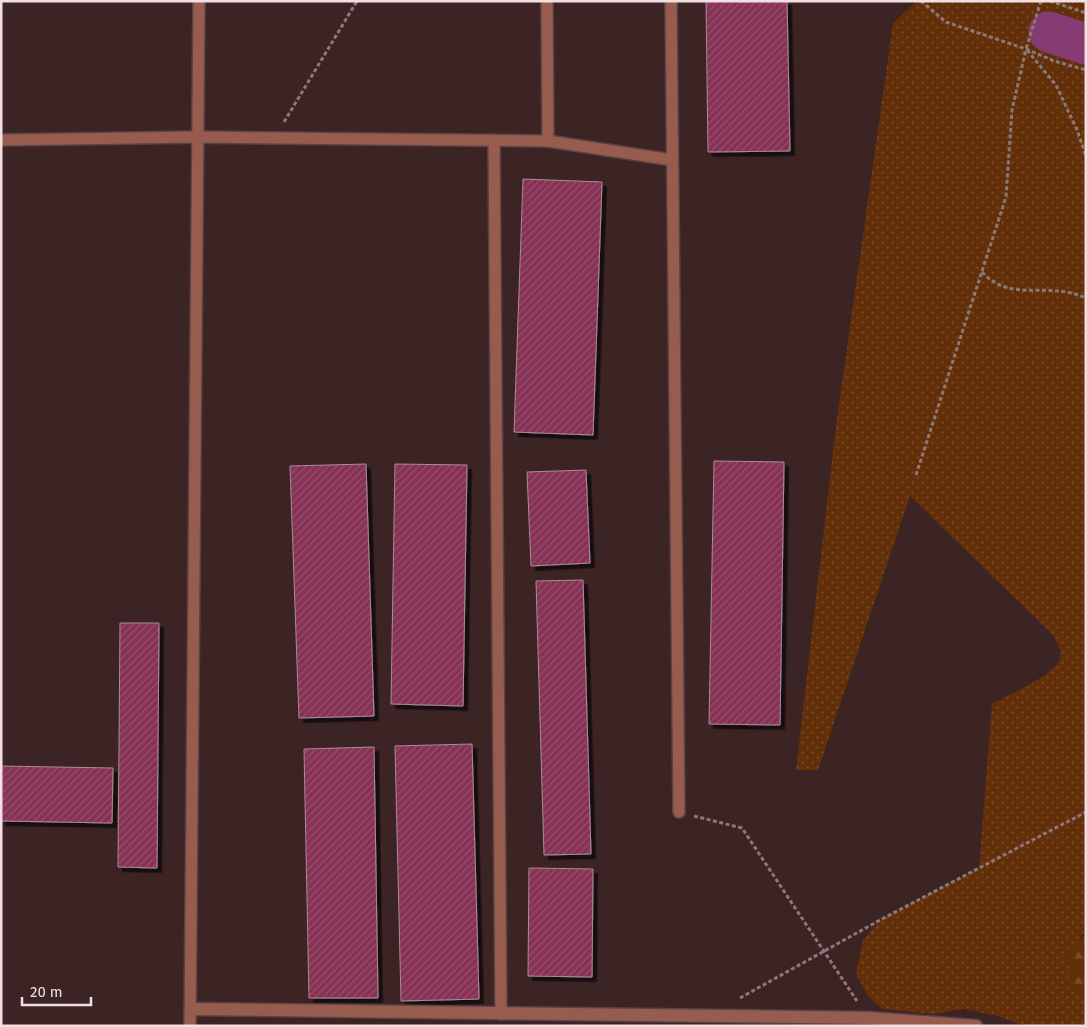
<svg xmlns="http://www.w3.org/2000/svg" width="1087" height="1027" viewBox="0 0 1087 1027" font-family="'Fira Sans',sans-serif">
	<style>
		.grass { fill: url(#grass-dots) }
		.forest { fill: url(#forest-firs) }
		.lines { fill: none; stroke-linecap: round; stroke-linejoin: round }
		.river { stroke: #863b72; stroke-width: 41 }
		.building { fill: url(#building-hatch); stroke: #a98d96; filter: url(#shadow) }
		.service-casing { stroke: #594243; stroke-width: 14 }
		.minor-casing { stroke: #594243; stroke-width: 15 }
		.path { stroke: #8d7879; stroke-width: 3; stroke-dasharray: 4 2.5; stroke-linecap: butt }
		.service { stroke: #985c4e; stroke-width: 11 }
		.minor { stroke: #985c4e; stroke-width: 12 }
	</style>
	<defs>
		<pattern id="grass-dots" width="8" height="8" patternUnits="userSpaceOnUse" patternTransform="scale(1.25)"><rect width="8" height="8" fill="#622f08"/><path d="M2 2h.1M6 6h.1" fill="none" stroke="#794d2c" stroke-width="1.8" stroke-linecap="round"/></pattern>
		<pattern id="forest-firs" width="22" height="20" patternUnits="userSpaceOnUse" patternTransform="scale(1.25)"><rect width="22" height="20" fill="#622f08"/><path d="M5 1l3.5 6h-7zM16 11l3.5 6h-7z" fill="#794d2c"/></pattern>
		<pattern id="building-hatch" width="6" height="6" patternUnits="userSpaceOnUse" patternTransform="scale(1.25)"><rect width="6" height="6" fill="#863054"/><path d="M-1 1l2-2M0 6l6-6M5 7l2-2" fill="none" stroke="#984e6c"/></pattern>
		<filter id="shadow"><feDropShadow dx="4.5" dy="4.5" stdDeviation="0" flood-color="#0009"/></filter>
	</defs>
	<rect width="100%" height="100%" fill="#3c2425"/>
	<path class="grass" d="M917,1H1086V933L1082,934L1071,981L1086,1000V1026H1024L998,1016L964,1009L933,1014L882,1009L867,995L856,974L863,940L880,920L979,868L992,704C1008,695 1052,676 1059,661C1063,651 1057,643 1053,635L910,496L818,770H796L836,426L893,23Z"/>
	<path class="forest" d="M1086,933V1000L1071,981L1066,957Z"/>
	<g class="lines">
		<path class="river" d="M1049,32L1086,44"/>
	</g>
	<g class="building">
		<path d="M706,1H787L790,151L708,152Z"/>
		<path d="M523,179L602,182L593,435L514,432Z"/>
		<path d="M714,461L784,462L780,725L709,724Z"/>
		<path d="M366,464L374,716L299,718L290,466Z"/>
		<path d="M395,464L467,465L463,706L391,704Z"/>
		<path d="M586,470L590,563L531,566L527,472Z"/>
		<path d="M583,580L591,854L544,855L536,581Z"/>
		<path d="M120,623H159L157,868L118,867Z"/>
		<path d="M472,744L479,999L401,1001L395,746Z"/>
		<path d="M374,747L378,998H309L304,749Z"/>
		<path d="M1,766L113,768L112,823L1,821Z"/>
		<path d="M529,868L593,869L592,977L528,976Z"/>
	</g>
	<g class="lines">
		<g class="service-casing">
			<g id="service">
				<path d="M547,1L548,141"/>
				<path d="M671,1L679,812"/>
				<path d="M1,140L197,137L548,141L672,160"/>
				<path d="M494,141L501,1014"/>
				<path d="M190,1026L199,1"/>
			</g>
		</g>
		<g class="minor-casing">
			<path id="minor" d="M191,1009L869,1018L976,1026"/>
		</g>
		<g class="path">
			<path d="M921,1L946,22L1026,49L1054,61L1086,70"/>
			<path d="M1041,1L1026,49L1056,85L1077,130L1086,156"/>
			<path d="M1050,1L1086,13"/>
			<path d="M284,122L357,1"/>
			<path d="M982,272C1012,304 1046,280 1086,298"/>
			<path d="M916,475L1006,197L1012,110L1026,49"/>
			<path d="M694,816L742,828L857,1001"/>
			<path d="M740,998L880,920L1086,812"/>
		</g>
		<use href="#service" class="service"/>
		<use href="#minor" class="minor"/>
	</g>
	<rect width="1087" height="1027" fill="none" stroke="#f1e0e1" stroke-width="5"/>
	<path d="M22 997v8h69v-8" fill="none" stroke="#f1e0e1" stroke-width="2.5"/>
	<text x="30" y="997" font-size="15" fill="#f1e0e1" stroke="#3c2425" stroke-width="4" paint-order="stroke">20 m</text>
</svg>
